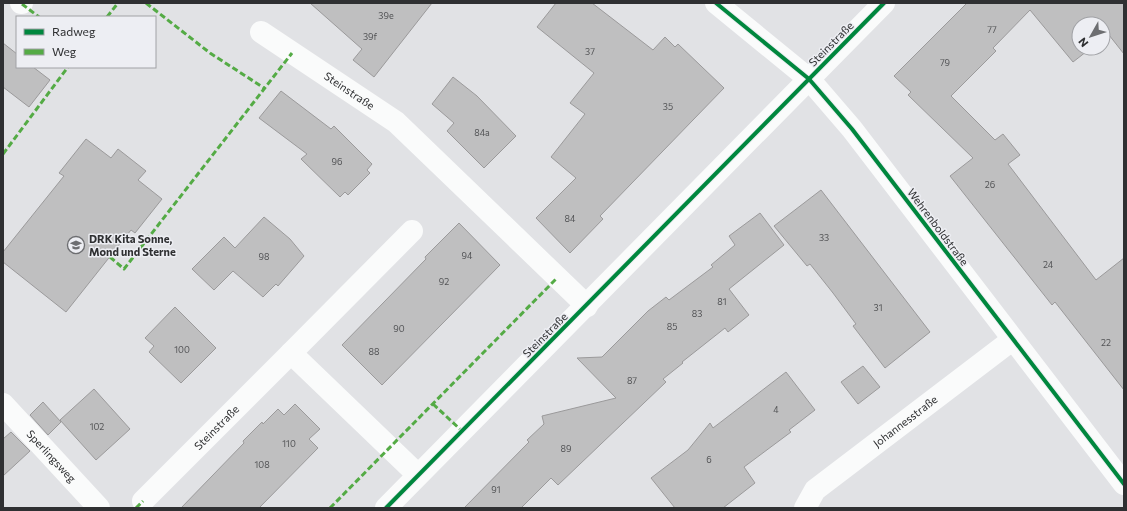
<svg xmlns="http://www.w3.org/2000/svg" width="1127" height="511" viewBox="0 0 1127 511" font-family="Commissioner,sans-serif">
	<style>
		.building { fill: #bfbfc0; stroke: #9b9a9b }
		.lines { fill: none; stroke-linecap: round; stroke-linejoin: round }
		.minor { stroke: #fafbfb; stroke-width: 22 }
		.quiet { stroke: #54ab45; stroke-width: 3; stroke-dasharray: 6 3; stroke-linecap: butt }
		.cycleway-casing { stroke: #edeef3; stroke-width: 6 }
		.cycleway { stroke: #00873e; stroke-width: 4 }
		.labels { text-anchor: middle; stroke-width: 3; stroke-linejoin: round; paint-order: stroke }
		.number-label { font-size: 9px; fill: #535456 }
		.street-label { font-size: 11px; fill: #2f3032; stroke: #edeef3 }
		.poi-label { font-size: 11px; font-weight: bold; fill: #2f3032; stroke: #edeef3; text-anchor: start }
	</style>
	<rect width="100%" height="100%" fill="#e1e2e5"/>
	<g class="building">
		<path d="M310,3H432L374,77L353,60L362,49Z"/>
		<path d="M556,3H592L653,50L665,37L675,47L678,44L724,88L600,216L603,219L570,253L536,218L576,178L551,157L585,114L570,103L594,73L537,27Z"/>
		<path d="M967,3H1124V54L1109,35L1103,39V24H1079V48H1091L1073,62L1030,10L993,48L996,51L951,96L995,140L1003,134L1020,155L1008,164L1096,280L1124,258V390L1055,302L1052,305L950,176L973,158L908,95L911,92L894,76Z"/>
		<path d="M3,43L17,54V67H33L50,80L29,107L3,87Z"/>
		<path d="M453,77L477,96L516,136L484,168L447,131L454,123L432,104Z"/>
		<path d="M281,91L331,129L334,126L372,164L367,170L370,173L348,195L345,192L340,197L301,159L307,154L259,118Z"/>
		<path d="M86,139L111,158L118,149L146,171L138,180L162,199L135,233L131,230L66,312L3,262V252L64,176L59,173Z"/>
		<path d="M821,190L930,332L885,368L853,326L856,324L833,293L810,264L807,266L774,226Z"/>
		<path d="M760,213L784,245L729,289L749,315L728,332L725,328L682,362L683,363L663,379L666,382L558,485L551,478L521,508H464L529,442L527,440L544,424L542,416L616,398L577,358L602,357L648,311L666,297L669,300L713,267L711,265L735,245L729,236Z"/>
		<path d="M264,217L290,239L304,256L278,286L276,284L263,297L233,271L214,290L192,269L224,237L235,248Z"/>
		<path d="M459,223L500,265L382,385L342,345L426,259L425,257Z"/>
		<path d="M175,307L216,348L181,383L149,352L154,346L145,338Z"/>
		<path d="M863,366L880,387L858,404L841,382Z"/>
		<path d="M786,372L815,410L789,430L791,432L744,467L755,483L723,508H675L651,478L688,450L710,423L713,428Z"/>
		<path d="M94,389L130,429L96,460L60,420Z"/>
		<path d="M43,402L61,422L48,435L30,415Z"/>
		<path d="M295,404L320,429L309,439L318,448L259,508H181L244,443L243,441L262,422L263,424L278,409L284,415Z"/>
		<path d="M11,432L30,451L3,476V439Z"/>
	</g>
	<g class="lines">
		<g class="minor">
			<path d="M21,3H22"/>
			<path d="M716,3L809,79L852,129L1124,484"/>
			<path id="s1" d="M261,32L396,122L587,306"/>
			<path d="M291,353L412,231"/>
			<path id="s2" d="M3,404L99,508"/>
			<path id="s3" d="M143,501L291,353L418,475"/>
			<path d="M386,508L884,3"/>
			<path id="s4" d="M805,508L815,490L1012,340"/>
		</g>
		<g class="quiet">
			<path d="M146,3L210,53L264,88"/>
			<path d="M22,4L39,17"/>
			<path d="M107,17L118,3"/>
			<path d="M3,154L68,67"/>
			<path d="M110,257L124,269L292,53"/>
			<path d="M433,404L462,431"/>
			<path d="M136,508L143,501"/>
			<path d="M330,508L557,278"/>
		</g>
		<g class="cycleway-casing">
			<g id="cycleway">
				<path d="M716,3L809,79L852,129L1124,484"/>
				<path d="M386,508L884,3"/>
			</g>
		</g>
		<use href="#cycleway" class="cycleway"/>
	</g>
	<defs>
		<g id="school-ring" transform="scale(0.9)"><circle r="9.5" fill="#edeef3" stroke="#6d6e71" stroke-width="1.5"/><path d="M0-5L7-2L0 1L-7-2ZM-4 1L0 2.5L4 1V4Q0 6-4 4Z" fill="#6d6e71"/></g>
	</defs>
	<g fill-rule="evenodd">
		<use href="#school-ring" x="76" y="245"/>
	</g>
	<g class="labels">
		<g class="number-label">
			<text x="386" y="19">39e</text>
			<text x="992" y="33">77</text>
			<text x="370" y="40">39f</text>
			<text x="590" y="55">37</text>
			<text x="945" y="66">79</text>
			<text x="668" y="110">35</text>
			<text x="482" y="136">84a</text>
			<text x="337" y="165">96</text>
			<text x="990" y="188">26</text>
			<text x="570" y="222">84</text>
			<text x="824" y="241">33</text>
			<text x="467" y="259">94</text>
			<text x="264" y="260">98</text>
			<text x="1048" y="268">24</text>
			<text x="444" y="285">92</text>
			<text x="722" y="305">81</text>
			<text x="878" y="311">31</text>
			<text x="697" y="317">83</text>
			<text x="672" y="330">85</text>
			<text x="399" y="332">90</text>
			<text x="1106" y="346">22</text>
			<text x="182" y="353">100</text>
			<text x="374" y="355">88</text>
			<text x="632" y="384">87</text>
			<text x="776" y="413">4</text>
			<text x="97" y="430">102</text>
			<text x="289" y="447">110</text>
			<text x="566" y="452">89</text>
			<text x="709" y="463">6</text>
			<text x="262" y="468">108</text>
			<text x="496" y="493">91</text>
		</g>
		<g class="street-label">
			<text transform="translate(831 44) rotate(-45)" y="4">Steinstraße</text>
			<text dy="4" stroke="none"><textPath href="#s1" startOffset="106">Steinstraße</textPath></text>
			<text transform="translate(938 227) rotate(53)" y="4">Wehrenboldstraße</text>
			<text transform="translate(545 335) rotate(-45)" y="4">Steinstraße</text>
			<text dy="4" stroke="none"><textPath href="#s4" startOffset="134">Johannesstraße</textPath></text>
			<text dy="4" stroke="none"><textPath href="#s3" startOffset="104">Steinstraße</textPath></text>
			<text dy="4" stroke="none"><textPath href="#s2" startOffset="71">Sperlingsweg</textPath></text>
		</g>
		<g class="poi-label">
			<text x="89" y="243">DRK Kita Sonne,<tspan x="89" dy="13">Mond und Sterne</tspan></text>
		</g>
	</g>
	<rect width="1127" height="511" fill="none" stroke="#2f3032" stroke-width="8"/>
	<rect x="16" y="16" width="140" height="52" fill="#edeef3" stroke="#a1a2a6"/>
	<rect x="24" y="29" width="20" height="6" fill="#00873e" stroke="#a1a2a6"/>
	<text x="52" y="36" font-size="12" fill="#2f3032">Radweg</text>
	<rect x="24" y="49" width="20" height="6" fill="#54ab45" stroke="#a1a2a6"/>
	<text x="52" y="56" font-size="12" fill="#2f3032">Weg</text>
	<g transform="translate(1091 36) rotate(231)"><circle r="19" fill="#edeef3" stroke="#a1a2a6"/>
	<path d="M0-3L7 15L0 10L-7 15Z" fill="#6d6e71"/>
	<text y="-6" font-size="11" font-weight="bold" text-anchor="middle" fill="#2f3032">N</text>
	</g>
</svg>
